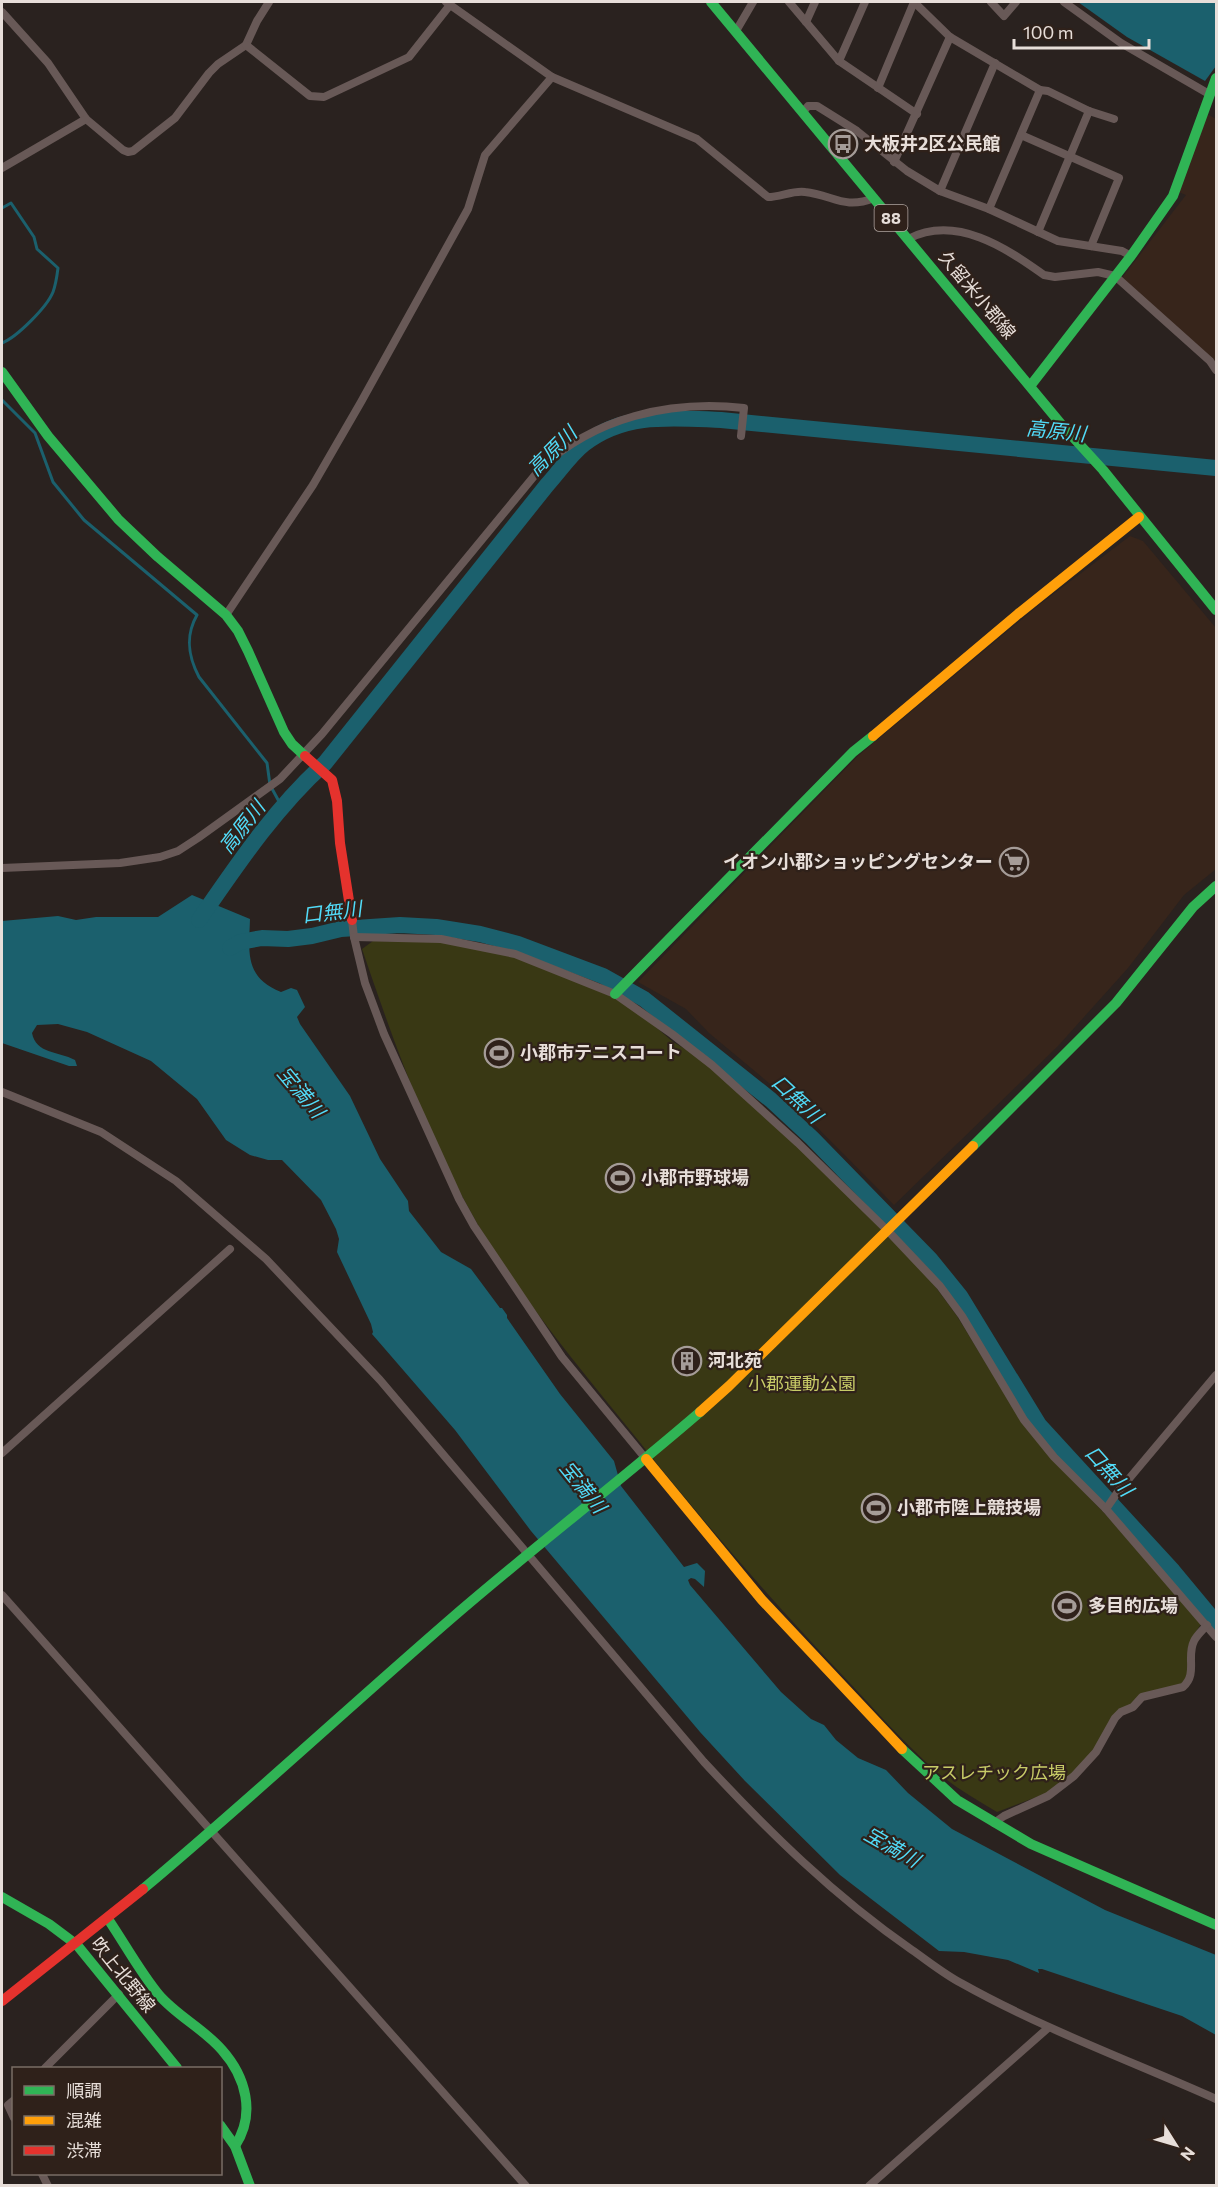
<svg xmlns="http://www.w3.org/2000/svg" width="1218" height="2187" viewBox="0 0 1218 2187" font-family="Commissioner,'Noto Sans JP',sans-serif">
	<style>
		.built { fill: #37251b }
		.green { fill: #393814 }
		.water { fill: #1b606d }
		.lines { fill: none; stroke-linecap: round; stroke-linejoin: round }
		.stream { stroke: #1b606d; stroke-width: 3 }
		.river { stroke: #1b606d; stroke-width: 16 }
		.street { stroke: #685957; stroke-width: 8 }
		.fast { stroke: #30b455; stroke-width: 10 }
		.slow { stroke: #ff9f0a; stroke-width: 10 }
		.jam { stroke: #e5322d; stroke-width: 10 }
		.labels { text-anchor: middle; stroke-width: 4.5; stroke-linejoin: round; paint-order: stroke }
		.shield { fill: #2f211a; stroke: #b0a5a0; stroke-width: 1.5 }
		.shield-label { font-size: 16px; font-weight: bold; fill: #e7ded9 }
		.poi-label { font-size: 18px; font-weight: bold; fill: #e7ded9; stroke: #2f211a; text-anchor: start }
		.street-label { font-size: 18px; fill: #e7ded9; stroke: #2f211a }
		.park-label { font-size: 18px; fill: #c7cb67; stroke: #2f211a }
		.water-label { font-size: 20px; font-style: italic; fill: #51dbf8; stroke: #2f211a }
	</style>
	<rect width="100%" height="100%" fill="#2a221f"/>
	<g class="built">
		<path d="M1209,115L1216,119V362L1122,278L1186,195L1179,192L1205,118Z"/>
		<path d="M1130,536L1143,541L1216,628V869L1184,895L1128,968L1058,1046L894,1205L793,1103L709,1033L686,1009L638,982L858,756L1039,605Z"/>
	</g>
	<path class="green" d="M373,941L441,942L518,958L606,994L625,1004L649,1021L673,1042L696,1055L757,1108L840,1186L932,1282L957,1316L1022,1422L1049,1456L1108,1517L1201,1624L1193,1636L1189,1676L1182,1685L1123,1709L1086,1760L1068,1777L1047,1793L997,1812C977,1800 956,1788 938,1773C905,1744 876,1711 846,1679C772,1601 705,1524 638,1440C578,1366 514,1291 468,1207C423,1125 392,1037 362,949Z"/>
	<g class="water">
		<path d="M1078,2H1215L1216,5V66L1205,81L1127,37Z"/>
		<path d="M192,895L250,919C249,952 244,977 281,992L291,988L297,990L305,1007L297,1017L300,1024L350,1096L380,1159L408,1201L409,1211L441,1252L471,1269L500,1308H502L507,1315V1318L560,1394L614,1461L621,1486L684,1567L697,1563L705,1571L704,1587L695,1579L691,1578L688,1580L690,1585L781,1692L811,1719L824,1725L836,1740L858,1758L886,1770L908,1793L952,1829L1105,1910L1216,1955V2035L1182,2016L1042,1969H1038L1039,1973L1008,1960L964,1952L939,1951L840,1875L745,1781L700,1732L531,1531L455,1430L372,1334L373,1332L371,1324L337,1252L339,1239L336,1229L321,1200L282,1160H268L250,1155L226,1140L197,1099L151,1061L87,1032L58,1024L37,1025L32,1033C36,1054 58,1051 75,1060L77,1066H69L2,1043V921L58,916L76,920L96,917H158Z"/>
	</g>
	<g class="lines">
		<g class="stream">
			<path d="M2,208L11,203L34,237L37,249L58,268C57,276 56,284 53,292C47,307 17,337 2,343"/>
			<path d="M2,400L35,433L53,482L84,520L197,615C185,636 188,656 199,677L267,763L270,785L282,807"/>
		</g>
		<g class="river">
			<path d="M199,920C237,865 275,808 325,763L547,485C559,472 570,455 584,444C625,412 673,418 721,420L1216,468"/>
			<path d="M230,948L240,942L262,938L288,939L312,936L341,929L400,925L436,927L480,934L518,944L603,976L644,999L771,1100L812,1138L930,1259L960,1296L1039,1425L1173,1571L1216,1623"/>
		</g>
		<g class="street">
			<path d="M446,2L552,77L697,139L768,197C780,197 794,190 805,192C833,195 844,210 874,198"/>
			<path d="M789,2L839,61L917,114"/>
			<path d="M914,2L950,37L1040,90L989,209"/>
			<path d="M991,2L1004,16L1016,2"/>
			<path d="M1064,2L1121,43L1209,94"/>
			<path d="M2,12L48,63L86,119L123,150L128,152L133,151L175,118L209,73L218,64L246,45L257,21L269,2"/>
			<path d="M806,22L815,2"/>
			<path d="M736,31L753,2"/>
			<path d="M246,45L310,96L324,97L409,57L450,5"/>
			<path d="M839,61L865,2"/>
			<path d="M878,88L914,2"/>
			<path d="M1040,90L1048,91L1089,111L1114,119"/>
			<path d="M803,112L808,106H817L857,131L907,171L940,191L989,209L1058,241L1122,251L1131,256"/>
			<path d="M1021,135L1119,178L1091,246"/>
			<path d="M894,162L950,37"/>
			<path d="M2,168L86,119"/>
			<path d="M940,191L995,63"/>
			<path d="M1038,232L1089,111"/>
			<path d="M908,239C956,214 1006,248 1044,275L1055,277L1098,272L1115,276L1210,361L1216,370"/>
			<path d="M226,615L313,485L361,402L468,209L485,155L552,77"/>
			<path d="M2,868L120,863L160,857L178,851L198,838L280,779L322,734L540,469C595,417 670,400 744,408L741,436"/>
			<path d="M352,920L354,937L365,983L384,1034L459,1199L474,1226L562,1357L646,1459"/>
			<path d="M354,937L441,939L515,954L615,994L672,1034L712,1065L798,1143L888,1231L940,1286L962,1316L1024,1420L1054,1457L1106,1509L1216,1637"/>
			<path d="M2,1092L101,1132L176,1181L266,1259L380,1380L704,1762C768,1831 834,1896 912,1950C928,1961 944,1974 961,1983C1043,2029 1131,2061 1216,2099"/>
			<path d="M2,1453L230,1249"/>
			<path d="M1106,1509L1117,1493L1216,1375"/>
			<path d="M2,1595L526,2186"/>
			<path d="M994,1823L1004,1816L1048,1796L1074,1776L1096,1752L1115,1718L1121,1712L1133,1707L1142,1697L1183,1687C1198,1674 1186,1657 1194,1641C1197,1635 1203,1630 1207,1625"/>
			<path d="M45,2068L119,1994"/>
			<path d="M14,2100L8,2105L14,2118"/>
			<path d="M42,2174L48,2186"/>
			<path d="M869,2186L1048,2028"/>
		</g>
		<g class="fast">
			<path d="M711,2L1061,424L1103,470L1216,610"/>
			<path d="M2,372L48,436L118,519L158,557L226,615L238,631L248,651L284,732L292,744L305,756"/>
			<path d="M1031,385L1131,256L1173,196L1216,78"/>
			<path d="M615,994L853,752L873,736"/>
			<path d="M973,1146L1116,1003L1193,907L1216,886"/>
			<path d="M902,1749L957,1800L1031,1844L1216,1925"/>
			<path d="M143,1889C248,1801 349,1707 453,1617C534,1547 619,1482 700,1412"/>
			<path d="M2,1897L49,1924L77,1945L177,2068"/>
			<path d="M108,1919C125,1944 140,1972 159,1995C177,2016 204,2029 222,2050C246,2077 256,2114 235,2146"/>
			<path d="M220,2125L235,2146L250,2186"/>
		</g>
		<g class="slow">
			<path d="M873,736L1018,614L1139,517"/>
			<path d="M700,1412L729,1386L973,1146"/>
			<path d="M646,1459L762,1600L902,1749"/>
		</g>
		<g class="jam">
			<path d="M305,756L332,780L337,801L340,843L352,920"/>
			<path d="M2,2001L143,1889"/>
		</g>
	</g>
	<defs>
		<g id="bus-ring" transform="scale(1.5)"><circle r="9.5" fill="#2f211a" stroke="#a59c98" stroke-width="1.5"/><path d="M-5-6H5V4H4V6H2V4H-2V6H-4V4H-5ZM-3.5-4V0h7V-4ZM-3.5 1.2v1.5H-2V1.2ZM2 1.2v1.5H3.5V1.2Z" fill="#a59c98"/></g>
		<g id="supermarket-ring" transform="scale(1.5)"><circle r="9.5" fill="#2f211a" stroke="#a59c98" stroke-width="1.5"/><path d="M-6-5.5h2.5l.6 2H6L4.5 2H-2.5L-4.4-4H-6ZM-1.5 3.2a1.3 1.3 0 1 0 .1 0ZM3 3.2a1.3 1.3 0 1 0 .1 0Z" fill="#a59c98"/></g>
		<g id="stadium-ring" transform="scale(1.5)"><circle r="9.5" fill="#2f211a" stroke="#a59c98" stroke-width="1.5"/><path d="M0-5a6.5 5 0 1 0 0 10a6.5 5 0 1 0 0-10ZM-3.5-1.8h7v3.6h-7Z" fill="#a59c98"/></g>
		<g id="building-ring" transform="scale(1.5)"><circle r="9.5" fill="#2f211a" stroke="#a59c98" stroke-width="1.5"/><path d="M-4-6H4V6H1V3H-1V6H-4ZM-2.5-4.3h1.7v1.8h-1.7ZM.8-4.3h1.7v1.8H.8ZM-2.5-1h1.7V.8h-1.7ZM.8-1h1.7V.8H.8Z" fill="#a59c98"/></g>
	</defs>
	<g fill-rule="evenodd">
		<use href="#bus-ring" x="843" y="144"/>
		<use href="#supermarket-ring" x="1014" y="862"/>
		<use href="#stadium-ring" x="499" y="1053"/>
		<use href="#stadium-ring" x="620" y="1178"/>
		<use href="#building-ring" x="687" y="1361"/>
		<use href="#stadium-ring" x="876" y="1508"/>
		<use href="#stadium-ring" x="1067" y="1606"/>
	</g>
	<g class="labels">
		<rect class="shield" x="874.5" y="205" width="33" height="26" rx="4.5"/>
		<g class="shield-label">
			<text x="891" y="224">88</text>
		</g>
		<g class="poi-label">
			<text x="864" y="150">大板井2区公民館</text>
			<text x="993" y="868" text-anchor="end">イオン小郡ショッピングセンター</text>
			<text x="520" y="1059">小郡市テニスコート</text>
			<text x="641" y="1184">小郡市野球場</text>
			<text x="708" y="1367">河北苑</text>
			<text x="897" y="1514">小郡市陸上競技場</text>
			<text x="1088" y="1612">多目的広場</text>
		</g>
		<g class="street-label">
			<text transform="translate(977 295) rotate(50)" y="6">久留米小郡線</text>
			<text transform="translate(123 1975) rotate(51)" y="6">吹上北野線</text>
		</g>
		<g class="park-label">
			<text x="802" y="1390">小郡運動公園</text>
			<text x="994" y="1779">アスレチック広場</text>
		</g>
		<g class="water-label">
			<text transform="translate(1056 431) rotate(6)" y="7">高原川</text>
			<text transform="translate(552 451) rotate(-45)" y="7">高原川</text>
			<text transform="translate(242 827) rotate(-52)" y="7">高原川</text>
			<text transform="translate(332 912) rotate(-7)" y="7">口無川</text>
			<text transform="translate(301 1092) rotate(50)" y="7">宝満川</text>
			<text transform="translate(797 1099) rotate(43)" y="7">口無川</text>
			<text transform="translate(1109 1471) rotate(48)" y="7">口無川</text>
			<text transform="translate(583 1487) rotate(51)" y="7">宝満川</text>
			<text transform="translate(892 1847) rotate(30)" y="7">宝満川</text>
		</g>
	</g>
	<rect width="1218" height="2187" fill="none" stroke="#e7ded9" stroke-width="6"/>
	<rect x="12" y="2067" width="210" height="108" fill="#2f211a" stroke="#796d66" stroke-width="1.5"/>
	<rect x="24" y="2086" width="30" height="9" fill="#30b455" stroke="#796d66" stroke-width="1.5"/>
	<text x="66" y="2097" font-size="18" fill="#e7ded9">順調</text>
	<rect x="24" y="2116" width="30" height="9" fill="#ff9f0a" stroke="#796d66" stroke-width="1.5"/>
	<text x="66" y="2127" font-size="18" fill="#e7ded9">混雑</text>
	<rect x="24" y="2146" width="30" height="9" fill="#e5322d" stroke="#796d66" stroke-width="1.5"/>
	<text x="66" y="2157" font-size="18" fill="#e7ded9">渋滞</text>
	<g transform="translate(1176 2145) rotate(127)" stroke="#2f211a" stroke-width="4.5" paint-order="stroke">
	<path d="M0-4.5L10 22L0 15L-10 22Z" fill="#e7ded9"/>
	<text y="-9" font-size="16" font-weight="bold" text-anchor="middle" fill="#e7ded9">N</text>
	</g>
	<path d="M1014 39v9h135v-9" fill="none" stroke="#e7ded9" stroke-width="3"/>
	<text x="1023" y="39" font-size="18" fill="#e7ded9" stroke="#2f211a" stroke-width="4.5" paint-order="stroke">100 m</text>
</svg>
